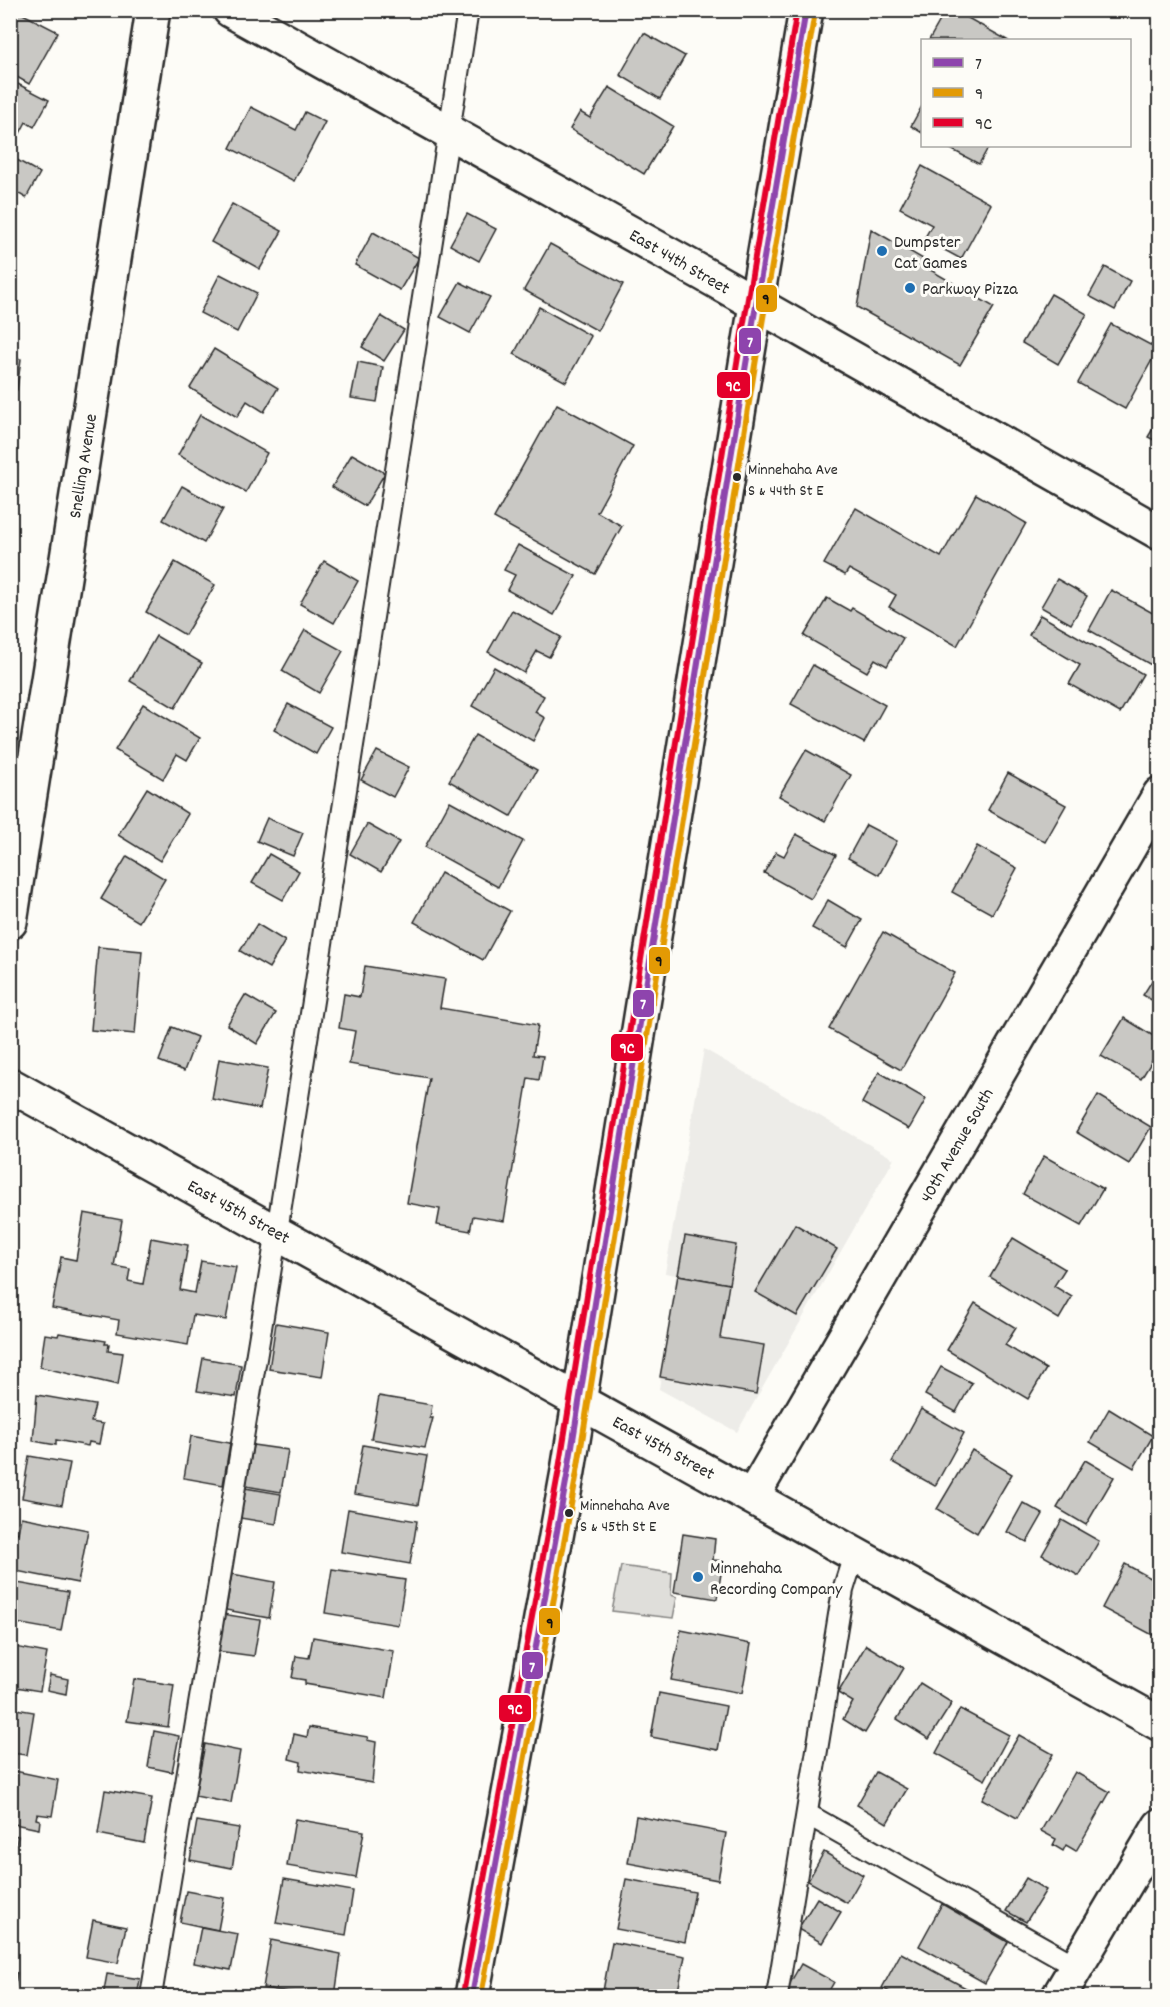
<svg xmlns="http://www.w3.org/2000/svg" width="1170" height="2007" viewBox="0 0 1170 2007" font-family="Dekko,sans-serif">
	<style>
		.built { fill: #edece8 }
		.green { fill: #dfdeda; stroke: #858482; stroke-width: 1.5 }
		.building { fill: #c9c8c4; stroke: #2b2b2b; stroke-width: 1.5 }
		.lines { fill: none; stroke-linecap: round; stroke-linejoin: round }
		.service-casing { stroke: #2b2b2b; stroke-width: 24 }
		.minor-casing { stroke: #2b2b2b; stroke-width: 38 }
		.secondary-casing { stroke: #2b2b2b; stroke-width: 38 }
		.path { stroke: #2b2b2b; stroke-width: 4; stroke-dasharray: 4.5 4.5; stroke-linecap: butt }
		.service { stroke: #fdfcf7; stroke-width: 20 }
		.minor { stroke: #fdfcf7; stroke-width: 33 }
		.secondary { stroke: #fdfcf7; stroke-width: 33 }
		.bus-1-casing { stroke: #fdfcf7; stroke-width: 10 }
		.bus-2-casing { stroke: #fdfcf7; stroke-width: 10 }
		.bus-3-casing { stroke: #fdfcf7; stroke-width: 10 }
		.bus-1 { stroke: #8e44ad; stroke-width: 6 }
		.bus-2 { stroke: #e39a04; stroke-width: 6 }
		.bus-3 { stroke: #e4002b; stroke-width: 6 }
		.poi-dot { fill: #1f6fb2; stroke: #fdfcf7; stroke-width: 2 }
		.bus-dot { fill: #2b2b2b; stroke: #fdfcf7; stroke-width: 2 }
		.labels { text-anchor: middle; stroke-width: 6; stroke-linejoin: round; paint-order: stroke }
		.bus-label { font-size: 16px; fill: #2b2b2b; stroke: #fdfcf7; text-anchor: start }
		.poi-label { font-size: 18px; fill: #2b2b2b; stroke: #fdfcf7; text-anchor: start }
		.street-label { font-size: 18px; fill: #2b2b2b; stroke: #fdfcf7 }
		.line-badge { stroke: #fdfcf7; stroke-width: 2 }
		.badge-label { font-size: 16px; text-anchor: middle; font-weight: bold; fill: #fff }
		.pale-badge-label { font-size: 16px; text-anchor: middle; font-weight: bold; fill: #111 }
	</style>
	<rect width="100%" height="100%" fill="#fdfcf7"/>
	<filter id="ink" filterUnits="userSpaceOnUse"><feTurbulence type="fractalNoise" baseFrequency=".0167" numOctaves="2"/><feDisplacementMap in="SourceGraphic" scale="12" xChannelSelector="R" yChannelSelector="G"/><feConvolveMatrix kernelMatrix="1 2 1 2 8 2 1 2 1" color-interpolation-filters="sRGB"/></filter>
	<g filter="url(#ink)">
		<path class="built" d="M704,1049L894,1159L737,1432L659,1389L676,1275L665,1273Z"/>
		<path class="green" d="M621,1566L672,1573L671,1595L677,1597L673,1618L612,1611Z"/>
		<g class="building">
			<path d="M15,10L58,32L29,84L10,73V19Z"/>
			<path d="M946,10H954L1007,40H929Z"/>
			<path d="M644,33L685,56L660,99L620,75Z"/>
			<path d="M10,80L49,100L34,127L26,122L18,137L10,133Z"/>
			<path d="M609,87L673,126L644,174L570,129L580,112L590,118Z"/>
			<path d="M922,106V133L911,126Z"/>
			<path d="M251,107L296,130L305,112L325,122L294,181L230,148Z"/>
			<path d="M945,146H989L979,164Z"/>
			<path d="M10,156L40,173L26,198L16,192L10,202Z"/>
			<path d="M922,166L991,204L961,259L924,239L932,225L900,208Z"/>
			<path d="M232,204L282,231L260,269L211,242Z"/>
			<path d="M467,214L496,229L479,261L450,245Z"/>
			<path d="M871,229L930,263L927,268L994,307L960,365L857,307Z"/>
			<path d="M373,232L419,258L400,290L355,265Z"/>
			<path d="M550,244L623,284L598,331L524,290Z"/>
			<path d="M1105,267L1130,281L1115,310L1089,296Z"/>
			<path d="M220,274L257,293L237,332L200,313Z"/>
			<path d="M460,282L490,297L470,333L440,317Z"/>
			<path d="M1051,294L1087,314L1058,364L1022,343Z"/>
			<path d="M539,307L591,336L566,382L514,354Z"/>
			<path d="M381,316L404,330L384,361L362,347Z"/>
			<path d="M1111,324L1158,349L1125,409L1078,383Z"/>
			<path d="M214,349L278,388L264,412L247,401L237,417L190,388Z"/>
			<path d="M10,357L21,359L17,390L10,389Z"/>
			<path d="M358,362L383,367L377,402L351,398Z"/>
			<path d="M557,404L633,446L597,512L622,526L595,574L494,518Z"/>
			<path d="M200,415L267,453L246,492L178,455Z"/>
			<path d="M1160,417V443L1148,437Z"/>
			<path d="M352,454L385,473L365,506L332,487Z"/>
			<path d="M182,486L223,509L204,543L163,520Z"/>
			<path d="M976,494L1026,523L957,646L889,607L896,595L849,569L845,575L824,564L856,508L941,557Z"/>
			<path d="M518,545L576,576L554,615L507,590L515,575L504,570Z"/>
			<path d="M324,561L358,581L334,623L300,604Z"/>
			<path d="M175,562L215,585L185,635L146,612Z"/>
			<path d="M1057,579L1087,596L1071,624L1041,607Z"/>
			<path d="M1111,590L1160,617V656L1153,666L1089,630Z"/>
			<path d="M827,598L850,611L852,608L903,638L887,666L875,659L867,672L804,636Z"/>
			<path d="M512,610L561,637L549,657L537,651L524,673L488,652Z"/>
			<path d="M1040,615L1143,674L1120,713L1069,684L1080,665L1029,635Z"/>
			<path d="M305,630L343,651L319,693L282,671Z"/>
			<path d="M156,636L202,663L175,708L130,681Z"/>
			<path d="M813,665L885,705L864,743L791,704Z"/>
			<path d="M494,667L544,696L535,712L545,718L533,741L472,706Z"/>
			<path d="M143,704L200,738L187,760L177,754L163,779L115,750Z"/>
			<path d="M288,704L331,727L316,754L274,730Z"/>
			<path d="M475,735L537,770L511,816L449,781Z"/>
			<path d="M806,750L851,775L825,821L779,796Z"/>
			<path d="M377,751L409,767L393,797L361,780Z"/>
			<path d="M1008,773L1066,805L1045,842L988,810Z"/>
			<path d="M147,788L188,814L160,861L118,835Z"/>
			<path d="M450,801L523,841L498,887L425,847Z"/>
			<path d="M267,818L303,833L293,856L257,841Z"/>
			<path d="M367,824L399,842L381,872L350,854Z"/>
			<path d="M866,825L897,841L879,875L848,858Z"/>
			<path d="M796,834L836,855L811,899L764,873L776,852L784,856Z"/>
			<path d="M977,846L1017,868L992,914L952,892Z"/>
			<path d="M269,854L299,871L283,900L252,883Z"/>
			<path d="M127,856L165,879L139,922L101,899Z"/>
			<path d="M441,873L510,911L483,960L414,922Z"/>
			<path d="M828,900L862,920L847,947L812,928Z"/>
			<path d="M257,924L285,941L269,968L240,951Z"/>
			<path d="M883,932L955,973L901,1070L829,1029Z"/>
			<path d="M98,947L142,951L135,1034L91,1030Z"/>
			<path d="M365,966L445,979L440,1008L538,1025L533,1055L543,1056L539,1080L528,1078L504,1221L473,1216L470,1231L437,1225L440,1209L407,1203L429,1078L349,1064L355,1031L339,1028L344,994L360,997Z"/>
			<path d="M1160,968V1005L1143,995Z"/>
			<path d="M245,995L276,1013L257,1044L227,1025Z"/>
			<path d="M1124,1018L1160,1040V1048L1141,1079L1101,1056Z"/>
			<path d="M172,1027L197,1037L184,1071L159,1061Z"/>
			<path d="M219,1059L268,1068L260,1109L212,1099Z"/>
			<path d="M879,1072L926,1099L909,1129L862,1103Z"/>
			<path d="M1098,1095L1151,1127L1129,1164L1076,1132Z"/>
			<path d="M1044,1156L1103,1189L1081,1226L1023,1194Z"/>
			<path d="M84,1213L122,1220L114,1266L130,1269L128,1281L143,1284L151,1238L188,1245L180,1290L195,1293L201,1261L236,1267L226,1320L193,1315L188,1345L117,1333L119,1320L52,1308L61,1257L76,1260Z"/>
			<path d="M795,1224L837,1249L797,1316L755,1292Z"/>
			<path d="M685,1236L736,1245L729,1284L678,1275Z"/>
			<path d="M1013,1238L1065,1269L1054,1286L1072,1297L1059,1319L990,1277Z"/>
			<path d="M678,1275L729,1284L720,1338L764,1345L756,1394L660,1377Z"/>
			<path d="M975,1303L1016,1328L1005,1345L1046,1369L1028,1399L947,1350Z"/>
			<path d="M276,1323L329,1332L322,1377L269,1369Z"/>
			<path d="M59,1333L106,1341L105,1344H109L108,1351L123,1353L118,1385L40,1367L45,1334L58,1336Z"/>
			<path d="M203,1358L241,1365L236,1397L197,1391Z"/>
			<path d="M941,1367L972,1383L956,1412L925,1395Z"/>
			<path d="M37,1395L95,1405L91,1422L103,1424L99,1444L89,1442L88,1446L56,1440V1445L33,1441Z"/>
			<path d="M379,1396L432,1405L430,1418H433L425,1448L371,1439Z"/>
			<path d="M921,1409L964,1433L935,1486L892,1462Z"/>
			<path d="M1109,1409L1153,1436L1134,1468L1090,1442Z"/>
			<path d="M191,1436L230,1443L223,1485L184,1478Z"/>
			<path d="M253,1445L288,1450L281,1492L246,1486Z"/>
			<path d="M363,1445L427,1456L418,1505L354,1494Z"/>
			<path d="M972,1450L1012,1474L977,1533L937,1509Z"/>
			<path d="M29,1456L70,1463L62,1505L22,1498Z"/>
			<path d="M1085,1460L1114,1477L1086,1525L1057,1508Z"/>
			<path d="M245,1488L281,1494L276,1524L240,1518Z"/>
			<path d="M1023,1503L1043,1514L1027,1542L1007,1532Z"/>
			<path d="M348,1509L417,1521L410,1564L341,1552Z"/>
			<path d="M21,1517L88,1530L78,1583L11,1570L14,1555L10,1554V1537L12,1532L18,1533Z"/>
			<path d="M1062,1520L1099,1541L1079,1576L1042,1555Z"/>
			<path d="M683,1534L715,1539L713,1560L723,1561L717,1599L674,1592Z"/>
			<path d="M1125,1564L1160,1583V1639L1102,1608Z"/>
			<path d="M332,1569L405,1580L398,1625L325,1613Z"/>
			<path d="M232,1574L275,1582L269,1618L226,1610Z"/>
			<path d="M12,1582L68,1592L61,1631L10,1622Z"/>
			<path d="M222,1614L260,1620L254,1656L217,1651Z"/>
			<path d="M681,1630L751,1644L742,1693L671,1680Z"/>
			<path d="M313,1637L394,1651L386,1698L305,1684V1680L292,1678L296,1656L309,1658Z"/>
			<path d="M866,1645L904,1668L865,1733L843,1719L853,1702L838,1693Z"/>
			<path d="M10,1646L47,1653L40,1691L10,1686Z"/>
			<path d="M50,1675L68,1679L66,1694L47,1690Z"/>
			<path d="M134,1679L174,1685L168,1727L127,1721Z"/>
			<path d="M920,1683L952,1703L929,1739L897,1719Z"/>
			<path d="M659,1693L726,1706L718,1750L651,1737Z"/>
			<path d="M10,1708L34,1712L27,1755L10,1753Z"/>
			<path d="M960,1709L1009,1735L985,1780L936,1753Z"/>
			<path d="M309,1727L368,1737L367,1740L376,1742L372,1783L300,1770L301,1762L289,1759L294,1734L307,1737Z"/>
			<path d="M154,1731L179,1736L172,1772L148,1767Z"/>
			<path d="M1019,1735L1053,1754L1017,1818L982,1799Z"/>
			<path d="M205,1744L240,1751L231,1803L195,1796Z"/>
			<path d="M10,1770L58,1780L52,1816L37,1814L36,1819L40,1820L39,1829L14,1824L15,1817L10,1816Z"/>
			<path d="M876,1772L907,1789L887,1823L857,1805Z"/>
			<path d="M1075,1772L1110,1792L1076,1851L1066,1845L1063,1851L1053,1845L1056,1839L1041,1831Z"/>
			<path d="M105,1790L152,1798L144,1843L98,1834Z"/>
			<path d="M636,1816L726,1833L718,1880L628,1863Z"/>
			<path d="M295,1819L364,1831L356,1878L287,1866Z"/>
			<path d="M197,1821L239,1828L232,1868L190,1860Z"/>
			<path d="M10,1834L18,1836L10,1876Z"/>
			<path d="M824,1852L863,1875L847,1903L808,1881Z"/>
			<path d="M1026,1878L1046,1890L1026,1922L1006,1911Z"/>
			<path d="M284,1879L353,1891L346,1935L276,1923Z"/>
			<path d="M626,1879L695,1892L685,1942L616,1929Z"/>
			<path d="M186,1891L224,1898L218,1930L180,1922Z"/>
			<path d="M817,1898L841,1912L822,1943L798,1929Z"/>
			<path d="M942,1904L1008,1942L985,1983L919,1946Z"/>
			<path d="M93,1920L126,1927L118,1963L86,1957Z"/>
			<path d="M201,1927L238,1934L231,1970L194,1963Z"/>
			<path d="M271,1940L341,1954L335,1996H316L263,1988Z"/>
			<path d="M612,1942L685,1956L677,1996H631L603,1991Z"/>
			<path d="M901,1953L977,1994L975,1996H897L882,1988Z"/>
			<path d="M801,1964L834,1982L826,1996H795L785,1992Z"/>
			<path d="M10,1972L17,1973L13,1996H10Z"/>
			<path d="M107,1974L140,1979L137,1996H103Z"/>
			<path d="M162,1989L184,1993V1996H161Z"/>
		</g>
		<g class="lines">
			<g class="service-casing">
				<g id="service">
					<path d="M807,1814L1076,1966"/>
					<path d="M151,1996L277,1231L468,10"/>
					<path d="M777,1996L843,1590L854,1555"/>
				</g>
			</g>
			<g class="minor-casing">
				<g id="minor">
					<path d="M230,10L702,273L1160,533"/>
					<path d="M10,922L153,10"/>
					<path d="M10,1085L1160,1724"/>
					<path d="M752,1497L1160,794"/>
					<path d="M1059,1996L1160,1826"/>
				</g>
			</g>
			<g class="secondary-casing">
				<path id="secondary" d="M472,1996L568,1471L746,364L806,10"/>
			</g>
			<path class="path" d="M10,624L12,625"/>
			<use href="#service" class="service"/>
			<use href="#minor" class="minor"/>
			<use href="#secondary" class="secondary"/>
			<g class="bus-1-casing">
				<path id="bus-1" d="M472,1996L568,1471L746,364L806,10"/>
			</g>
			<g class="bus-2-casing">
				<path id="bus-2" d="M481,1996L577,1472L755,365L815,12"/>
			</g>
			<g class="bus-3-casing">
				<path id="bus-3" d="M463,1994L559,1469L737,363L797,10"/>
			</g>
			<use href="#bus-1" class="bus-1"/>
			<use href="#bus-2" class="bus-2"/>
			<use href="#bus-3" class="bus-3"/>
		</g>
	</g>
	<g class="poi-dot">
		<circle cx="882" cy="251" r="6"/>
		<circle cx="910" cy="288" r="6"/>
		<circle cx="698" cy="1577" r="6"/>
	</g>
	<g class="bus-dot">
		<circle cx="737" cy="477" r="5"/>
		<circle cx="569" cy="1513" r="5"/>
	</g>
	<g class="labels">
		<g class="bus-label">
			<text x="748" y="474">Minnehaha Ave<tspan x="748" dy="21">S &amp; 44th St E</tspan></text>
			<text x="580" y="1510">Minnehaha Ave<tspan x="580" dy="21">S &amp; 45th St E</tspan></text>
		</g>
		<g class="poi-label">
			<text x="894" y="247">Dumpster<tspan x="894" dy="21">Cat Games</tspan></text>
			<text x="922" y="294">Parkway Pizza</text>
			<text x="710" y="1573">Minnehaha<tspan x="710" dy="21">Recording Company</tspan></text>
		</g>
		<g class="street-label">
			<text transform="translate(680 261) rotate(30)" y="6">East 44th Street</text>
			<text transform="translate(82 466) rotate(-81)" y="6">Snelling Avenue</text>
			<text transform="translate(956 1145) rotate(-60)" y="6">40th Avenue South</text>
			<text transform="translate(239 1211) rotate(29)" y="6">East 45th Street</text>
			<text transform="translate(664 1447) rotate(29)" y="6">East 45th Street</text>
		</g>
	</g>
	<g class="line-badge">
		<rect x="755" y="284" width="23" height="29" rx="6" fill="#e39a04"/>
		<rect x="738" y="327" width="24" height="28" rx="6" fill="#8e44ad"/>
		<rect x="716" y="371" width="35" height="28" rx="6" fill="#e4002b"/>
		<rect x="648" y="946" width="23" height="29" rx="6" fill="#e39a04"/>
		<rect x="632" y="989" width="23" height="29" rx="6" fill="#8e44ad"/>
		<rect x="610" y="1033" width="34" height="29" rx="6" fill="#e4002b"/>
		<rect x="538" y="1607" width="23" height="29" rx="6" fill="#e39a04"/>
		<rect x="521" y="1651" width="23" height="29" rx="6" fill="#8e44ad"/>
		<rect x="498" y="1694" width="34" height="29" rx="6" fill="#e4002b"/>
	</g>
	<g class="badge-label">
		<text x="750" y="347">7</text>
		<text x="733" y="391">9C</text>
		<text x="643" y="1009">7</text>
		<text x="627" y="1053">9C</text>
		<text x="532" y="1672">7</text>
		<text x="515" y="1714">9C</text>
	</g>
	<g class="pale-badge-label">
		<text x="766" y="304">9</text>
		<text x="659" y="966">9</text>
		<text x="550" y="1628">9</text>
	</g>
	<rect width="1170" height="2007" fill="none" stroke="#fdfcf7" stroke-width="36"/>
	<rect x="18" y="18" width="1134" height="1971" fill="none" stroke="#2b2b2b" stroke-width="2" filter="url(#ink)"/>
	<rect x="921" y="39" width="210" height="108" fill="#fdfcf7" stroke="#a9a8a5" stroke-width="1.5"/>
	<rect x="933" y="58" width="30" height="9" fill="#8e44ad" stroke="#a9a8a5" stroke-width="1.5"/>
	<text x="975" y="69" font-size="18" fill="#2b2b2b">7</text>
	<rect x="933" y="88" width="30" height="9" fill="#e39a04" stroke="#a9a8a5" stroke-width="1.5"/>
	<text x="975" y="99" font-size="18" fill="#2b2b2b">9</text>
	<rect x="933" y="118" width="30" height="9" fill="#e4002b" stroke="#a9a8a5" stroke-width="1.5"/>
	<text x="975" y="129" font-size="18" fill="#2b2b2b">9C</text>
</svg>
